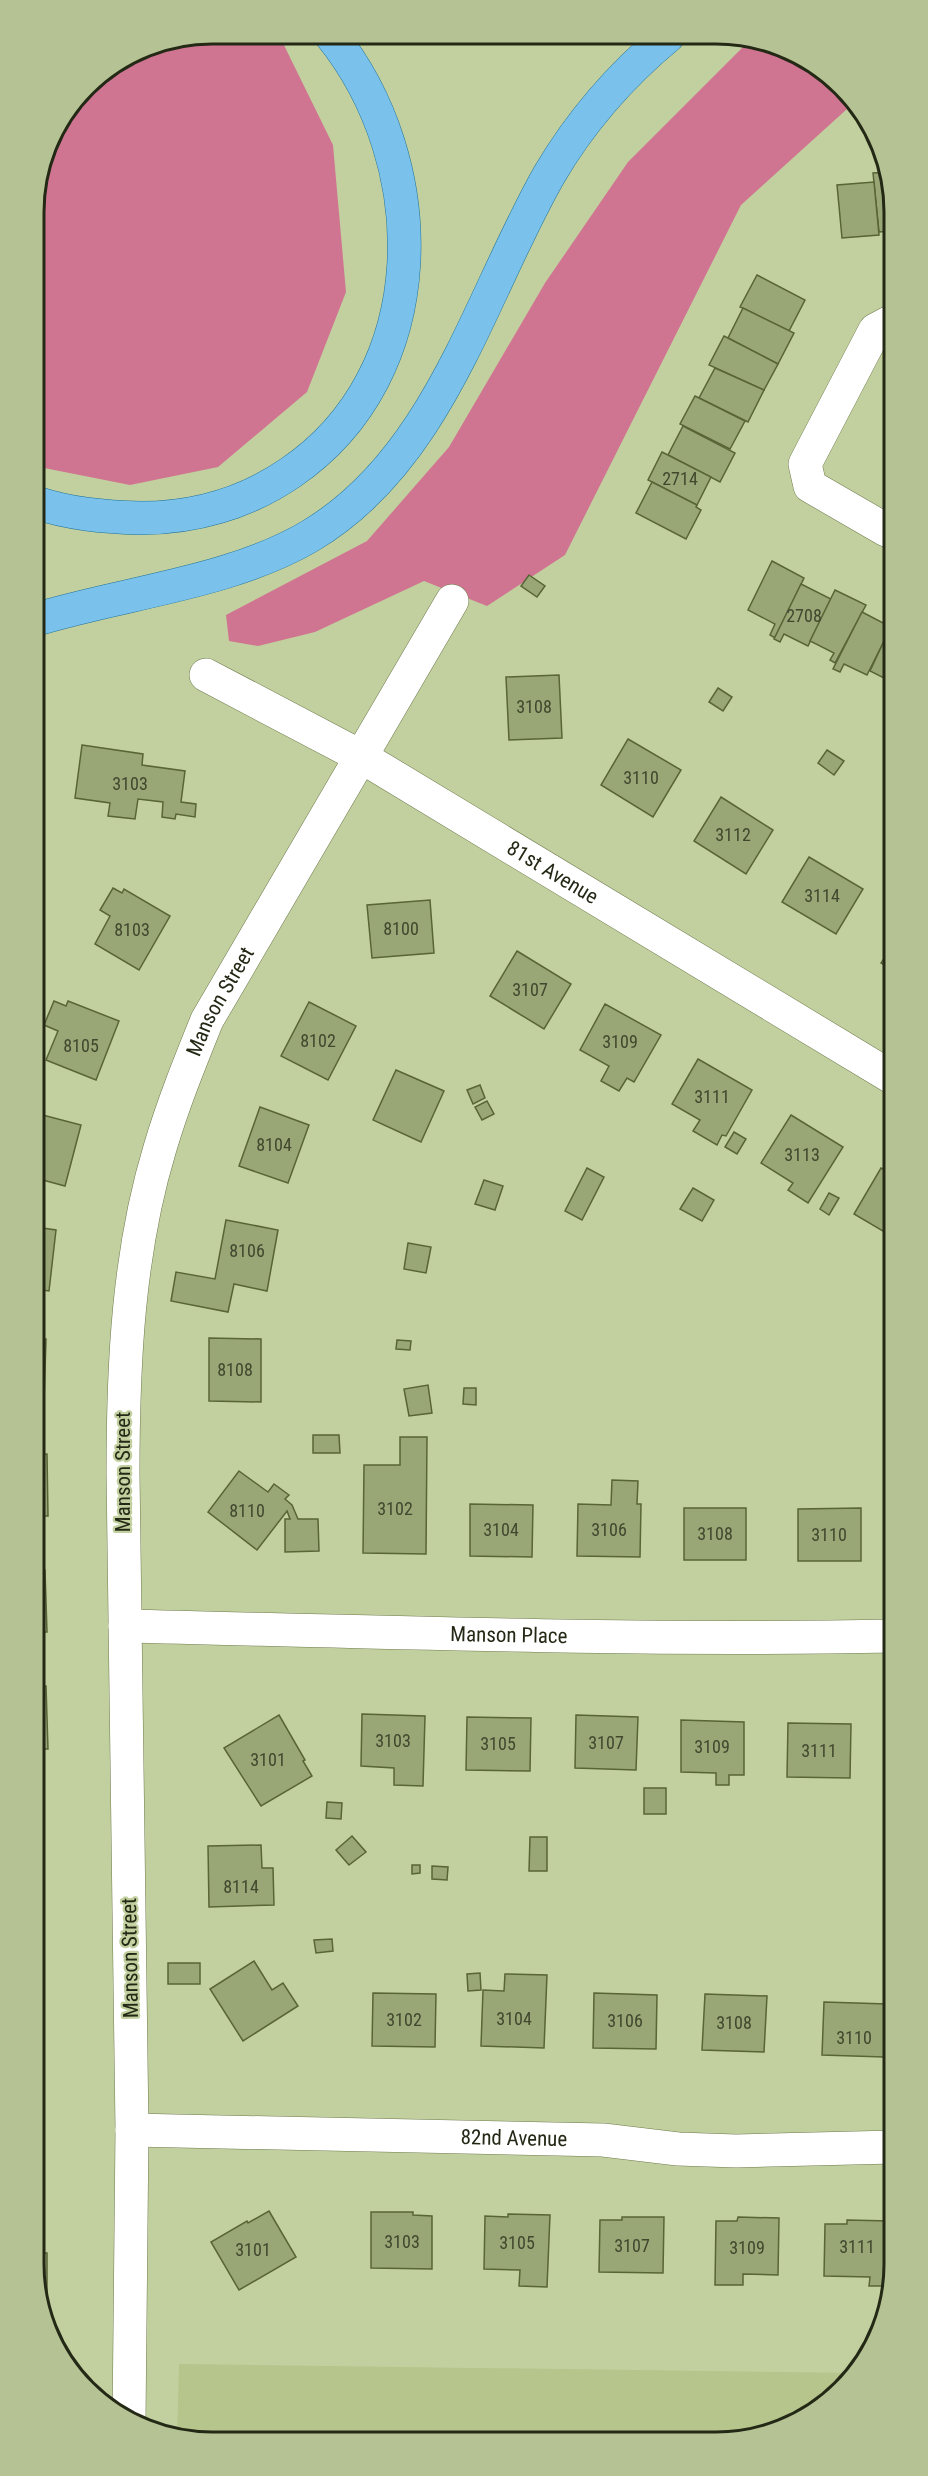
<svg xmlns="http://www.w3.org/2000/svg" width="928" height="2476" viewBox="0 0 928 2476" font-family="'Roboto Condensed',sans-serif">
	<style>
		.built { fill: #b5c58c }
		.forest { fill: #d07591 }
		.building { fill: #99a676; stroke: #596437; stroke-width: 1.5 }
		.lines { fill: none; stroke-linecap: round; stroke-linejoin: round }
		.minor-casing { stroke: #6e7a4c; stroke-width: 34 }
		.major-casing { stroke: #237298; stroke-width: 34 }
		.minor { stroke: #fff; stroke-width: 33 }
		.major { stroke: #7ac2eb; stroke-width: 33 }
		.labels { text-anchor: middle; stroke-width: 4.5; stroke-linejoin: round; paint-order: stroke }
		.number-label { font-size: 18px; fill: #41482e }
		.street-label { font-size: 21px; fill: #242916; stroke: #c2d09f }
		.rim { fill: none; stroke: #242916; stroke-width: 3 }
	</style>
	<rect width="100%" height="100%" fill="#c2d09f"/>
	<path class="built" d="M179,2364L856,2373L851,2382L806,2419L751,2439L177,2440Z"/>
	<g class="forest">
		<path d="M212,33H278L333,145L346,292L307,392L218,467L130,485L34,466L33,200L52,132L94,78L144,46Z"/>
		<path d="M753,37L805,57L843,86L860,109H847L741,205L565,555L487,606L424,581L315,632L258,646L229,641L226,615L367,541L449,447L545,283L628,162Z"/>
	</g>
	<g class="building">
		<path d="M890,172L892,231L879,232L873,173Z"/>
		<path d="M874,182L879,235L842,238L837,185Z"/>
		<path d="M757,275L805,300L789,331L740,307Z"/>
		<path d="M743,308L794,333L778,364L728,338Z"/>
		<path d="M724,336L778,364L764,390L709,365Z"/>
		<path d="M715,368L764,390L748,422L699,398Z"/>
		<path d="M695,396L745,421L730,449L680,424Z"/>
		<path d="M683,426L735,453L720,482L668,455Z"/>
		<path d="M662,452L711,477L697,505L648,480Z"/>
		<path d="M652,482L697,505L696,507L701,510L686,539L636,513Z"/>
		<path d="M772,561L804,578L775,638L770,635L775,624L748,610Z"/>
		<path d="M529,575L545,586L537,597L521,586Z"/>
		<path d="M801,584L831,599L808,646L784,634L780,642L774,639Z"/>
		<path d="M835,590L866,605L835,663L830,660L834,653L810,641Z"/>
		<path d="M862,612L891,627L867,675L844,664L840,672L833,669Z"/>
		<path d="M892,624V682L870,671Z"/>
		<path d="M559,675L562,738L509,740L506,677Z"/>
		<path d="M718,688L732,697L723,711L709,702Z"/>
		<path d="M628,739L681,770L653,817L601,785Z"/>
		<path d="M82,745L143,754L142,765L185,771L181,802L196,804L195,817L176,814L175,819L162,817L163,802L138,799L135,819L108,816L110,803L75,798Z"/>
		<path d="M827,750L844,761L834,775L818,763Z"/>
		<path d="M721,797L773,830L746,874L694,841Z"/>
		<path d="M809,857L863,889L836,934L782,902Z"/>
		<path d="M113,888L122,893L124,889L170,916L139,970L95,944L110,916L100,910Z"/>
		<path d="M430,900L434,953L372,958L367,905Z"/>
		<path d="M893,945V970L881,963Z"/>
		<path d="M517,951L571,984L544,1029L490,996Z"/>
		<path d="M54,1001L66,1006L68,1001L119,1021L96,1080L46,1060L58,1031L44,1025Z"/>
		<path d="M309,1002L356,1026L328,1080L281,1056Z"/>
		<path d="M605,1004L661,1035L634,1082L627,1078L619,1091L601,1081L609,1066L580,1050Z"/>
		<path d="M698,1059L752,1090L726,1136L722,1135L717,1145L693,1131L700,1120L672,1104Z"/>
		<path d="M396,1070L444,1091L421,1142L373,1120Z"/>
		<path d="M480,1085L485,1098L473,1104L467,1090Z"/>
		<path d="M487,1101L494,1114L482,1120L475,1107Z"/>
		<path d="M260,1107L309,1125L288,1183L239,1166Z"/>
		<path d="M35,1113L81,1125L65,1186L35,1178Z"/>
		<path d="M791,1115L843,1147L808,1203L788,1190L793,1183L761,1163Z"/>
		<path d="M734,1132L746,1139L737,1154L725,1147Z"/>
		<path d="M587,1168L604,1177L582,1220L565,1211Z"/>
		<path d="M881,1168L893,1174V1237L854,1214Z"/>
		<path d="M484,1180L503,1186L495,1210L475,1204Z"/>
		<path d="M693,1188L714,1200L702,1221L680,1209Z"/>
		<path d="M829,1193L839,1198L829,1215L820,1209Z"/>
		<path d="M226,1220L278,1230L267,1291L234,1284L228,1312L171,1301L176,1272L215,1279Z"/>
		<path d="M35,1227L56,1230L49,1291L35,1289Z"/>
		<path d="M408,1243L431,1247L426,1273L404,1269Z"/>
		<path d="M209,1338L261,1339V1402L209,1401Z"/>
		<path d="M35,1339H46L44,1402H35Z"/>
		<path d="M397,1340L411,1341L410,1350L396,1349Z"/>
		<path d="M428,1385L432,1413L409,1416L404,1389Z"/>
		<path d="M464,1388H476V1405L463,1404Z"/>
		<path d="M313,1435H339L340,1453H313Z"/>
		<path d="M400,1437H427L426,1554L363,1553L364,1465H400Z"/>
		<path d="M47,1454L48,1516H35V1455Z"/>
		<path d="M239,1471L268,1492L274,1484L289,1495L285,1499L292,1505L298,1519H318L319,1551L285,1552V1519H290L287,1511L257,1550L208,1512Z"/>
		<path d="M612,1480L638,1481L637,1504H641L640,1557L577,1556L578,1504L611,1505Z"/>
		<path d="M470,1504L533,1505L532,1557L470,1556Z"/>
		<rect x="684" y="1508" width="62" height="52"/>
		<path d="M861,1508V1561H798V1509Z"/>
		<path d="M35,1570H45L47,1632H36Z"/>
		<path d="M46,1686L48,1749H36V1687Z"/>
		<path d="M362,1714L425,1716L423,1786L394,1785V1768L361,1766Z"/>
		<path d="M279,1715L305,1760L303,1761L312,1776L261,1806L224,1748Z"/>
		<path d="M576,1715L638,1717L636,1770L575,1768Z"/>
		<path d="M467,1717L531,1718L530,1771L466,1770Z"/>
		<path d="M681,1720L744,1722V1775H729V1785H716V1773L681,1772Z"/>
		<path d="M788,1723L851,1724L850,1778L787,1777Z"/>
		<rect x="644" y="1788" width="22" height="26"/>
		<path d="M36,1801H42L43,1863L36,1864Z"/>
		<path d="M327,1802L342,1803L341,1819L326,1818Z"/>
		<path d="M352,1836L366,1852L349,1865L336,1850Z"/>
		<path d="M530,1837H547V1871H529Z"/>
		<path d="M261,1845L262,1868H273L274,1905L209,1907L208,1846Z"/>
		<path d="M412,1865H420V1873L412,1874Z"/>
		<path d="M432,1866L448,1867L447,1880L432,1879Z"/>
		<rect x="36" y="1916" width="7" height="63"/>
		<path d="M332,1939L333,1951L316,1953L314,1940Z"/>
		<path d="M254,1961L272,1990L283,1983L298,2006L243,2041L210,1989Z"/>
		<rect x="168" y="1963" width="32" height="21"/>
		<path d="M480,1973L481,1990L468,1991L467,1974Z"/>
		<path d="M505,1974L547,1975L544,2048L481,2046L483,1990L504,1991Z"/>
		<path d="M373,1993L436,1994L435,2047L372,2046Z"/>
		<path d="M594,1993L657,1995L656,2049L593,2048Z"/>
		<path d="M705,1994L767,1996L764,2052L702,2050Z"/>
		<path d="M824,2002L887,2004L886,2010H894V2022H886L884,2057L822,2055Z"/>
		<path d="M36,2036H44V2060H40L41,2098H36Z"/>
		<path d="M36,2139H43L44,2183H39L40,2205H36Z"/>
		<path d="M269,2211L296,2257L239,2290L211,2242L247,2221L248,2223Z"/>
		<path d="M371,2212H413V2215L432,2216V2269L371,2268Z"/>
		<path d="M508,2214L550,2215L547,2287L519,2286L520,2270L484,2269L485,2216L508,2217Z"/>
		<path d="M622,2217H664L663,2273L599,2272L600,2220H622Z"/>
		<path d="M738,2217L779,2218L778,2275L743,2274V2285H715L716,2221H737Z"/>
		<path d="M847,2220L890,2221L889,2269H893L892,2286H869L870,2277L824,2276L825,2224H847Z"/>
		<path d="M36,2253H47V2296H44V2318L37,2299Z"/>
	</g>
	<g class="lines">
		<g class="minor-casing">
			<g id="minor">
				<path d="M892,321L875,330L805,464L810,486L886,530L892,528"/>
				<path id="s1" d="M206,675L360,756L893,1078"/>
				<path id="s2" d="M125,1626C381,1632 637,1641 894,1636"/>
				<path id="s3" d="M132,2130L603,2140L678,2149L736,2151L894,2147"/>
				<path id="s4" d="M129,2422L132,2130L123,1473C123,1364 128,1253 160,1148C173,1104 190,1062 207,1020L452,601"/>
			</g>
		</g>
		<g class="major-casing">
			<g id="major">
				<path d="M34,502C69,514 104,517 141,518C194,518 246,503 290,473C436,374 434,162 330,34"/>
				<path d="M34,620C121,593 231,583 310,536C439,459 479,298 549,175C580,122 621,75 668,36"/>
			</g>
		</g>
		<use href="#minor" class="minor"/>
		<use href="#major" class="major"/>
	</g>
	<g class="labels">
		<g class="number-label">
			<text x="680" y="485">2714</text>
			<text x="804" y="622">2708</text>
			<text x="534" y="713">3108</text>
			<text x="641" y="784">3110</text>
			<text x="130" y="790">3103</text>
			<text x="733" y="841">3112</text>
			<text x="822" y="902">3114</text>
			<text x="401" y="935">8100</text>
			<text x="132" y="936">8103</text>
			<text x="530" y="996">3107</text>
			<text x="318" y="1047">8102</text>
			<text x="620" y="1048">3109</text>
			<text x="81" y="1052">8105</text>
			<text x="712" y="1103">3111</text>
			<text x="274" y="1151">8104</text>
			<text x="802" y="1161">3113</text>
			<text x="247" y="1257">8106</text>
			<text x="235" y="1376">8108</text>
			<text x="395" y="1515">3102</text>
			<text x="247" y="1517">8110</text>
			<text x="501" y="1536">3104</text>
			<text x="609" y="1536">3106</text>
			<text x="715" y="1540">3108</text>
			<text x="829" y="1541">3110</text>
			<text x="393" y="1747">3103</text>
			<text x="606" y="1749">3107</text>
			<text x="498" y="1750">3105</text>
			<text x="712" y="1753">3109</text>
			<text x="819" y="1757">3111</text>
			<text x="268" y="1766">3101</text>
			<text x="241" y="1893">8114</text>
			<text x="514" y="2025">3104</text>
			<text x="404" y="2026">3102</text>
			<text x="625" y="2027">3106</text>
			<text x="734" y="2029">3108</text>
			<text x="854" y="2044">3110</text>
			<text x="402" y="2248">3103</text>
			<text x="517" y="2249">3105</text>
			<text x="632" y="2252">3107</text>
			<text x="857" y="2253">3111</text>
			<text x="747" y="2254">3109</text>
			<text x="253" y="2256">3101</text>
		</g>
		<g class="street-label">
			<text dy="7" stroke="none"><textPath href="#s1" startOffset="399">81st Avenue</textPath></text>
			<text dy="7" stroke="none"><textPath href="#s4" startOffset="1436">Manson Street</textPath></text>
			<text transform="translate(123 1472) rotate(-90)" y="7">Manson Street</text>
			<text dy="7" stroke="none"><textPath href="#s2" startOffset="384">Manson Place</textPath></text>
			<text transform="translate(130 1958) rotate(-91)" y="7">Manson Street</text>
			<text dy="7" stroke="none"><textPath href="#s3" startOffset="382">82nd Avenue</textPath></text>
		</g>
	</g>
	<path d="M0 0H928V2476H0ZM212 44H716A168 168 0 0 1 884 212V2264A168 168 0 0 1 716 2432H212A168 168 0 0 1 44 2264V212A168 168 0 0 1 212 44Z" fill="#b5c394" fill-rule="evenodd"/>
	<path class="rim" d="M212 44H716A168 168 0 0 1 884 212V2264A168 168 0 0 1 716 2432H212A168 168 0 0 1 44 2264V212A168 168 0 0 1 212 44Z"/>
</svg>
